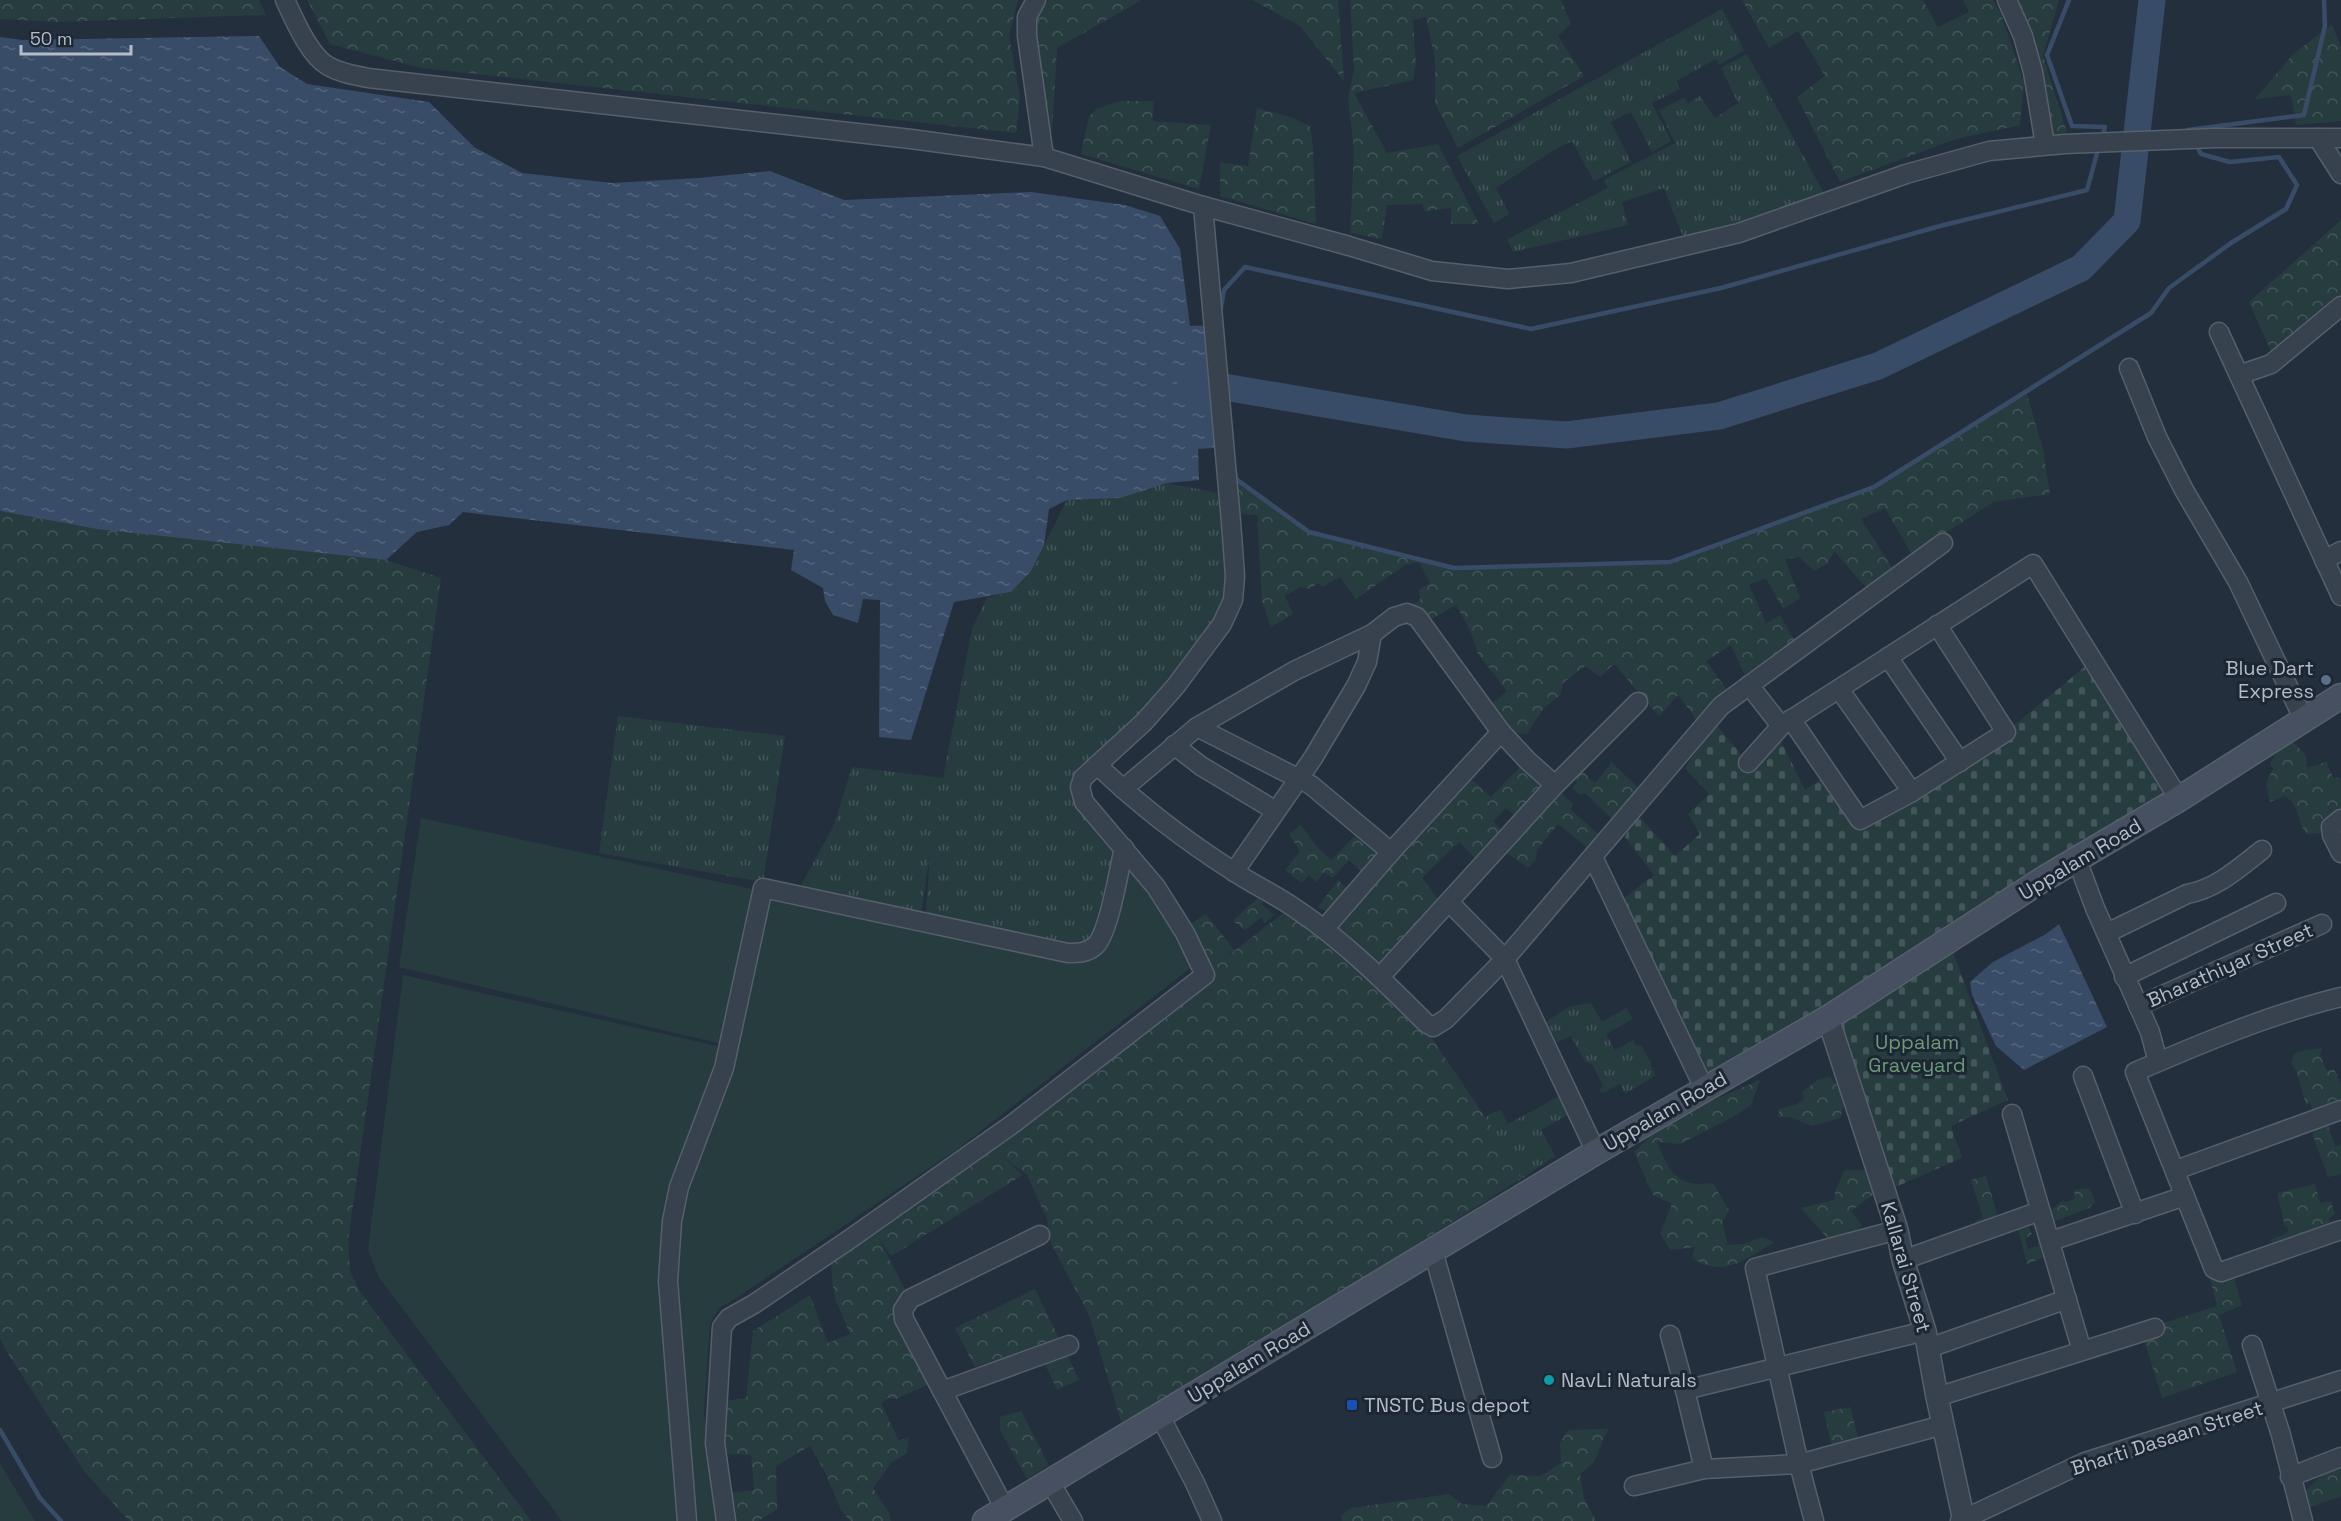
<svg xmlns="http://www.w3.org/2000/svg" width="2341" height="1521" viewBox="0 0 2341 1521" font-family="'Space Grotesk',sans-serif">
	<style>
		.grass { fill: url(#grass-tufts) }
		.forest { fill: url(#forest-crowns); fill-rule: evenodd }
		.cemetery { fill: url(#cemetery-stones) }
		.park { fill: #263c3f }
		.water { fill: url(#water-ripples) }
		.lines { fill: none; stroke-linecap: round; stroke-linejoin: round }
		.stream { stroke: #394c67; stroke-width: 4.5 }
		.river { stroke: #394c67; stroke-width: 27 }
		.minor-casing { stroke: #565f6c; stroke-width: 21 }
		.tertiary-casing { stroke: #565f6c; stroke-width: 24 }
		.secondary-casing { stroke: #565f6c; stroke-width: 27 }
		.minor { stroke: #38414e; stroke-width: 18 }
		.tertiary { stroke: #38414e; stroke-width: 21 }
		.secondary { stroke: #465061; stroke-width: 24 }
		.service-dot { fill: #5c6f8a; stroke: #1d2633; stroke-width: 2 }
		.culture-dot { fill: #0f9aa8; stroke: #1d2633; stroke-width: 2 }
		.transit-dot { fill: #1a4fb4; stroke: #1d2633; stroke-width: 2 }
		.labels { text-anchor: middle; stroke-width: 6; stroke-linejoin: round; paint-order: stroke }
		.poi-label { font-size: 20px; fill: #b4bcc9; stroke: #1d2633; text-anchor: start }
		.street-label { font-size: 20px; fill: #b4bcc9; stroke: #1d2633 }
		.park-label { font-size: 20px; fill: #6b9a76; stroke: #1d2633 }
	</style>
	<defs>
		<pattern id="grass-tufts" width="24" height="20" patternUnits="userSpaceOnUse" patternTransform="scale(1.5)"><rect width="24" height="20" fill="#263c3f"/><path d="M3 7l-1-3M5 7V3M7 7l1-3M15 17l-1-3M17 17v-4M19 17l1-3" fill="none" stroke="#435659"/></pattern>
		<pattern id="forest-crowns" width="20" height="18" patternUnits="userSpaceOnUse" patternTransform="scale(1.5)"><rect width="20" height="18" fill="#263c3f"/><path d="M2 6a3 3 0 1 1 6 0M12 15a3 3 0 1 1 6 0" fill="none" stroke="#435659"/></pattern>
		<pattern id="cemetery-stones" width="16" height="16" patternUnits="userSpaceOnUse" patternTransform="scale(1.5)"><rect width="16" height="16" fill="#263c3f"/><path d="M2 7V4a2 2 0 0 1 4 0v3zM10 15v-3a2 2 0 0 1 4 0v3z" fill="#435659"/></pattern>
		<pattern id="water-ripples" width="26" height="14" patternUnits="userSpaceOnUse" patternTransform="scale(1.5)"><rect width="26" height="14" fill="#394c67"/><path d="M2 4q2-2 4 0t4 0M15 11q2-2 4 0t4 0" fill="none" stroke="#53647b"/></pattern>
	</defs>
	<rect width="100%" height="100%" fill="#242f3e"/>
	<g class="grass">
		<path d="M1722,9L1744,50L1719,65L1716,59L1676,81L1680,89L1652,103L1671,141L1652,152L1631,112L1611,122L1631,162L1594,181L1572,141L1549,153L1496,188L1509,214L1494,223L1457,156Z"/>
		<path d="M1747,54L1825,195L1730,226L1683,237L1664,188L1622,202L1628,225L1513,252L1507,239L1608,188L1604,180L1675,143L1659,110L1684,98L1688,104L1700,96L1715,118L1738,103L1721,68Z"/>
		<path d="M1167,483L1218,493L1233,600L1175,687L1080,787L1124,848L1104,935L1083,953L925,922L931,846L920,921L800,887L834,825L852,767L943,778L972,629L987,598L1011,592L1031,571L1067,500L1098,499Z"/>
		<path d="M618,716L785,736L763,882L599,853Z"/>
		<path d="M1591,1003L1602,1022L1626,1008L1633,1019L1606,1034L1615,1050L1633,1040L1636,1046L1641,1045L1651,1063V1066L1656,1075L1625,1094L1620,1084L1603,1093L1599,1091L1603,1086L1592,1064L1585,1062L1571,1036L1546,1047L1539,1026L1569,1007Z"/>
		<path d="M1559,1096L1568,1115L1541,1130L1555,1156L1521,1179L1486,1118L1489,1114L1501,1110L1508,1124Z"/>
	</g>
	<g class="forest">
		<path d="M0,0H259L266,15L56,22L0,19Z"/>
		<path d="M307,0H1018L1009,36L1020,97L1016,133L421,68L330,44Z"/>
		<path d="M1049,0H1142L1057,48L1052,134L1034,25L1044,3Z"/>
		<path d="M1252,0H1338L1344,81L1300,26Z"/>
		<path d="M1350,0H1561L1571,24L1558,36L1584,76L1458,148L1435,103V60L1426,17L1413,20L1416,64L1413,80L1354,93L1387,153L1438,144L1479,224H1451V208L1424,211L1422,204L1387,205L1382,239L1350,233L1354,150L1348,98L1354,70Z"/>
		<path d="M1742,0H1923L1938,27L1969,12L1963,0H1993L2001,14L2024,82L2020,125L1956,139L1840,182L1797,97L1825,76L1798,31L1769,48Z"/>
		<path d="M2017,0H2059L2043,56L2067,132L2049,137L2044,75L2031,33Z"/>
		<path d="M2332,25L2341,47V121L2296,125L2291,95L2255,99L2294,53Z"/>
		<path d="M1120,101H1154L1152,121L1211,125L1199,189L1081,154L1089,116L1097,109Z"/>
		<path d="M1257,108L1290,117L1310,126L1313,147L1316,224L1220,196V162L1248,166Z"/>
		<path d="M2341,220V305L2274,357L2249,302Z"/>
		<path d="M2026,391L2043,449L2050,494L1993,502L1912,555L1885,508L1861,519L1893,569L1869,591L1834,551L1828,563L1814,571L1799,557L1785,559L1800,598L1783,609L1766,578L1749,585L1766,623L1780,615L1797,645L1747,680L1731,645L1706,661L1730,694L1700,724L1678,695L1659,716L1614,664L1600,677L1585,666L1563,683L1560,695L1543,709L1527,734L1501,732L1490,706L1507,691L1478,654L1470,630L1456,605L1429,620L1404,609L1420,600L1419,590L1430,583L1419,562L1405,565L1356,599L1340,577L1322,587L1319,583L1308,589L1300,587L1285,596L1293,614L1271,627L1262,601L1257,515L1238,514L1236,479L1309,532L1454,568L1670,562L1874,487Z"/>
		<path d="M0,511L82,526L386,560L441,578L348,1241L350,1271L359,1290L531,1521H129L84,1471L5,1349L0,1337Z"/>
		<path d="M2294,742L2306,756L2307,767L2319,765L2326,761L2333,777L2341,779V817L2321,833L2307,834C2296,821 2300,805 2285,796L2270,802L2266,783L2273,769L2270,763L2283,744Z"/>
		<path d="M1527,760L1573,804L1571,810L1604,839L1591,850L1558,824L1537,850L1536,859L1528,868L1500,848L1478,861L1459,842L1422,878L1440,901L1380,977L1415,1013L1493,1129L1521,1179L1123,1428L1089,1315L1050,1242L1047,1219L1027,1175L1003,1157L1023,1175L891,1256L878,1237L910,1299L903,1310L934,1382L896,1399L889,1398L881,1403L899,1441L909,1437L907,1453L891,1463L873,1488L889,1513L891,1521H850L841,1510L825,1472L810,1446L776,1466L777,1510L758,1521H734L730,1493L754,1490L751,1455L723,1454L726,1401L746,1398L753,1331L810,1295L828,1343L850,1334L835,1299L832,1280L831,1252L1204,975L1186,927L1206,914L1234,950L1224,959L1292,906L1325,930L1468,776L1491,797ZM1506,808L1519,819L1509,838L1493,821Z"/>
		<path d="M1610,761L1643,792L1617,824L1585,793L1580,795L1572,788L1577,782L1569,777L1578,767L1595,783L1610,765Z"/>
		<path d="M1301,825L1317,847L1331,860L1360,831L1391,852L1364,873L1349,860L1333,878L1324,872L1316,882L1309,875L1302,883L1285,870L1300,851L1289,834Z"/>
		<path d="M1338,880L1351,893L1332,915L1318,907Z"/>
		<path d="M1264,892L1272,896L1261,904L1274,915L1265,923L1261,918L1245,930L1233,921Z"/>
		<path d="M2323,1048L2320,1055L2327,1071L2334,1069L2341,1084V1109L2322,1113L2313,1110L2310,1103L2306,1105L2297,1073L2292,1064L2294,1054L2304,1050Z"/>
		<path d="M1830,1077C1843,1090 1847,1100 1840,1118L1812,1126L1790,1117H1778L1779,1109L1797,1104L1804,1099L1802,1092L1819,1079Z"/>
		<path d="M1760,1080L1751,1105L1735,1116L1680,1144L1657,1142C1670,1172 1676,1188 1713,1183L1729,1210L1722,1223L1728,1245L1744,1244L1762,1237L1774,1242C1747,1259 1722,1279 1692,1258L1695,1247L1670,1250L1660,1233L1672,1204L1653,1195L1634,1152L1667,1120Z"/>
		<path d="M2326,1120L2335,1146L2341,1144V1174L2328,1177L2312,1133L2315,1132L2313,1125Z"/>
		<path d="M1845,1170H1866L1873,1195L1851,1211L1862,1226L1847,1238L1830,1241L1801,1208L1834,1200L1835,1191Z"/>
		<path d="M1986,1176L2000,1224L1978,1232L1975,1221L1983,1218L1971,1180Z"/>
		<path d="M2315,1184L2320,1203L2331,1201L2335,1214L2329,1218L2331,1228L2275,1253L2271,1240L2289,1232L2287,1227H2285L2277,1193Z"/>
		<path d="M2090,1188L2095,1202L2089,1208L2053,1222L2050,1211L2063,1200L2067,1202L2075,1199L2074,1190Z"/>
		<path d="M2029,1219L2039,1223L2049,1255L2027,1264L2017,1225L2027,1223L2032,1234L2025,1239L2028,1249L2038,1246V1235Z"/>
		<path d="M2232,1272L2242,1305L2219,1315L2237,1372L2162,1398L2141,1330L2217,1306L2210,1279Z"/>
		<path d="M1035,1289L1059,1338L975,1367L955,1328Z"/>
		<path d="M1065,1350L1079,1380L1057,1390L1043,1360Z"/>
		<path d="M1850,1407L1860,1444L1833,1452L1824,1412Z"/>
		<path d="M1021,1411L1049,1465L1027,1479L1000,1430V1417Z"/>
		<path d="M1608,1429L1594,1462L1580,1474L1584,1498L1596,1521H1342L1341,1516L1351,1508L1449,1494L1462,1504L1486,1506L1510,1475L1540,1476L1561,1463L1560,1443L1568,1430Z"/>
		<path d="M2341,1463V1496L2309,1508L2303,1493L2332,1466Z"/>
	</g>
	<path class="cemetery" d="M2093,660L2179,799L1948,939L2008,1100L1951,1126L1962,1158L1893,1188L1827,1014L1704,1088L1619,902L1654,875L1625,837L1637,814L1675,856L1700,834L1688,814L1709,794L1685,768L1715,723L1748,763L1781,741L1805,790L1823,778L1860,820L2006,732Z"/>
	<g class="park">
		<path d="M421,818L757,890L726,1045L399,967Z"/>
		<path d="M1124,859L1181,940L1192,967L959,1148L735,1299L719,1308L710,1324L704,1412L719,1521H689L672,1221L767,893L1086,957Z"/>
		<path d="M403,975L726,1048L670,1219L686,1521H562L378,1276L368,1249Z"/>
		<path d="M0,1464L35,1521H0Z"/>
	</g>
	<g class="water">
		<path d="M259,36L280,67L307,84L429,102L474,147L522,173L612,183L699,178L770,171L844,200L1031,192L1125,205L1160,216L1180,249L1190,326L1219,325L1229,447L1198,449L1199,480L1167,483L1120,498L1067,500L1049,509L1044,545L1031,571L1011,592L954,602L911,740L879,737L880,600L863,599L858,623L833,615L825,601L823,588L791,570L794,550L463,512L449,525L417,532L386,560L97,529L0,511V37L22,40Z"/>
		<path d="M2059,924L2107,1027L2024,1070L1996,1046L1972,995L1970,982L1993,962L2046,934Z"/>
	</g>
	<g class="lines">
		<g class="stream">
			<path d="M2069,0L2047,55L2072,126L2105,127L2102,138"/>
			<path d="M2191,135L2188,130L2304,115L2325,26L2324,0"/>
			<path d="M1220,313L1224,290L1245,267L1531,329L1721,288L1940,226L2087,190L2099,146"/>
			<path d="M1235,473L1236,479L1309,532L1454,568L1670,562L1874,487L2151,313L2169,288L2231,243L2286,209L2297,185L2279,157L2230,162L2201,154L2195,143"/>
			<path d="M0,1430L40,1498L61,1521"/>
		</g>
		<path class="river" d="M1191,383L1224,387L1466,428L1566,435L1719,416L1878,366L2081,268L2127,221L2152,0"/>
		<g class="minor-casing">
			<g id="minor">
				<path d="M285,0C294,19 309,55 328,66C340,73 354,75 368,78L911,139L1044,157L1203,206L1349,246L1432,271L1508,279L1571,273L1739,233L1906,174L1989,151L2065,144L2215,138H2341"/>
				<path d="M1036,0L1027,17V36L1044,157"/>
				<path d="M2007,0L2023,36L2033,72L2045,145"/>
				<path d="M2318,138L2341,174"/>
				<path d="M2219,332L2341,596"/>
				<path d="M2129,368L2157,437L2184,490L2238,582L2304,720"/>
				<path d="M2239,375L2271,364L2341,306"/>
				<path d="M2324,560L2341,551"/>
				<path d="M1888,657L1960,762"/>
				<path d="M1749,685L1781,726"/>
				<path d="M1839,689L1912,792"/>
				<path d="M1791,719L1860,820L1912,792L2006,732L1937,625"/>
				<path d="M1197,727L1311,785L1391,852"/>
				<path d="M1174,745L1201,766L1276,811"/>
				<path d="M1748,763L1781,726L2033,564L2179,799"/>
				<path d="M1097,765C1139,805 1184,840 1233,871C1254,885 1276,895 1296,909C1344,941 1385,982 1426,1023L1433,1027L1446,1019L1505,959L1721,706L1943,543"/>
				<path d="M1123,789L1197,727L1294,671L1372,634L1394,617L1407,613L1417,617L1501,732L1527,760L1555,785"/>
				<path d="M2341,819L2331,827L2332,835L2341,853"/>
				<path d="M1593,857L1704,1088"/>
				<path d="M2077,860L2095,908L2150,1032L2158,1062"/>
				<path d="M1234,872L1313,758L1356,686L1367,662L1372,634"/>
				<path d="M1450,903L1505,959L1596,1152"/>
				<path d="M1324,929L1391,852L1501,732"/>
				<path d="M2107,933L2187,894C2216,889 2239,868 2262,850"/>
				<path d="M1380,977L1555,785L1638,702"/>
				<path d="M2124,977L2276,903"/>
				<path d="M2341,997C2271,1014 2202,1043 2135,1072L2214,1269L2221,1272L2341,1230"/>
				<path d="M2138,1006L2322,924"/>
				<path d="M2083,1076L2135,1214"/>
				<path d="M2012,1114L2082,1351"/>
				<path d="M2176,1170L2341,1110"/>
				<path d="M2051,1241L2185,1196"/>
				<path d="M1433,1251L1492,1458"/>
				<path d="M1903,1260L2040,1211"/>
				<path d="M1670,1335L1685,1390L1925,1331"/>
				<path d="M2252,1345L2281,1435L2303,1521"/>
				<path d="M1929,1348L2067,1299"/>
				<path d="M1685,1390L1704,1469"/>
				<path d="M942,1391L1069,1345"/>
				<path d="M1937,1397L2155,1328"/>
				<path d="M1160,1416L1195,1483L1212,1521"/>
				<path d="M2290,1477L2341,1457"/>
				<path d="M1050,1482L1073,1521"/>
				<path d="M1634,1486L1704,1469L1799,1464L1943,1425"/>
				<path d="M1005,1509L904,1319L903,1310L910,1299L1040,1235"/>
				<path d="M687,1521L668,1281L672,1221L679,1187L724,1068L763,888L1068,953C1078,953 1087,953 1095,946C1109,934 1119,869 1124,848"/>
				<path d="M726,1521L715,1443L722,1327L729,1318L754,1304L850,1239L1014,1123L1205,975L1185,933L1156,887L1084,802L1080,787L1083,778L1144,722L1175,687L1222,624L1233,600L1235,576L1231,522L1203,206"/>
				<path d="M1814,1521L1799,1464L1755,1268L1897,1230"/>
				<path d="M1960,1521L2085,1462L2341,1380"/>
			</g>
		</g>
		<g class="tertiary-casing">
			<path id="tertiary" d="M1828,1018L1897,1230L1903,1260L1925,1331L1937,1397L1964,1521"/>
		</g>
		<g class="secondary-casing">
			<path id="secondary" d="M985,1521L1596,1152L1828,1018L2045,878L2179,799L2341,696"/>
		</g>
		<use href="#minor" class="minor"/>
		<use href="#tertiary" class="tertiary"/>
		<use href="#secondary" class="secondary"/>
	</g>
	<circle class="service-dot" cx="2326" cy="680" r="6"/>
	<circle class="culture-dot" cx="1549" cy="1380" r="6"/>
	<rect class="transit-dot" x="1346" y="1399" width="12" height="12" rx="3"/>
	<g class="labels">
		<g class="poi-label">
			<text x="2314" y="675" text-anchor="end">Blue Dart<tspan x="2314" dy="23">Express</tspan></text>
			<text x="1561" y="1387">NavLi Naturals</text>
			<text x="1364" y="1412">TNSTC Bus depot</text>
		</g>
		<g class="street-label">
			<text transform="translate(2080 859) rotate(-31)" y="7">Uppalam Road</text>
			<text transform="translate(2230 965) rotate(-24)" y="7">Bharathiyar Street</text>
			<text transform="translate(1665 1111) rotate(-30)" y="7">Uppalam Road</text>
			<text transform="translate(1906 1267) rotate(74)" y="7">Kallarai Street</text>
			<text transform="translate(1249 1362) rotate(-31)" y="7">Uppalam Road</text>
			<text transform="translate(2167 1438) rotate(-18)" y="7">Bharti Dasaan Street</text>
		</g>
		<g class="park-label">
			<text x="1917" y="1049">Uppalam<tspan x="1917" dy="23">Graveyard</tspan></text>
		</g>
	</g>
	<path d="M21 45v9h110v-9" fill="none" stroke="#b4bcc9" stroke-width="3"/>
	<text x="30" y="45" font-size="18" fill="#b4bcc9" stroke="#1d2633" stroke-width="4.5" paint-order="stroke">50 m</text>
</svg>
